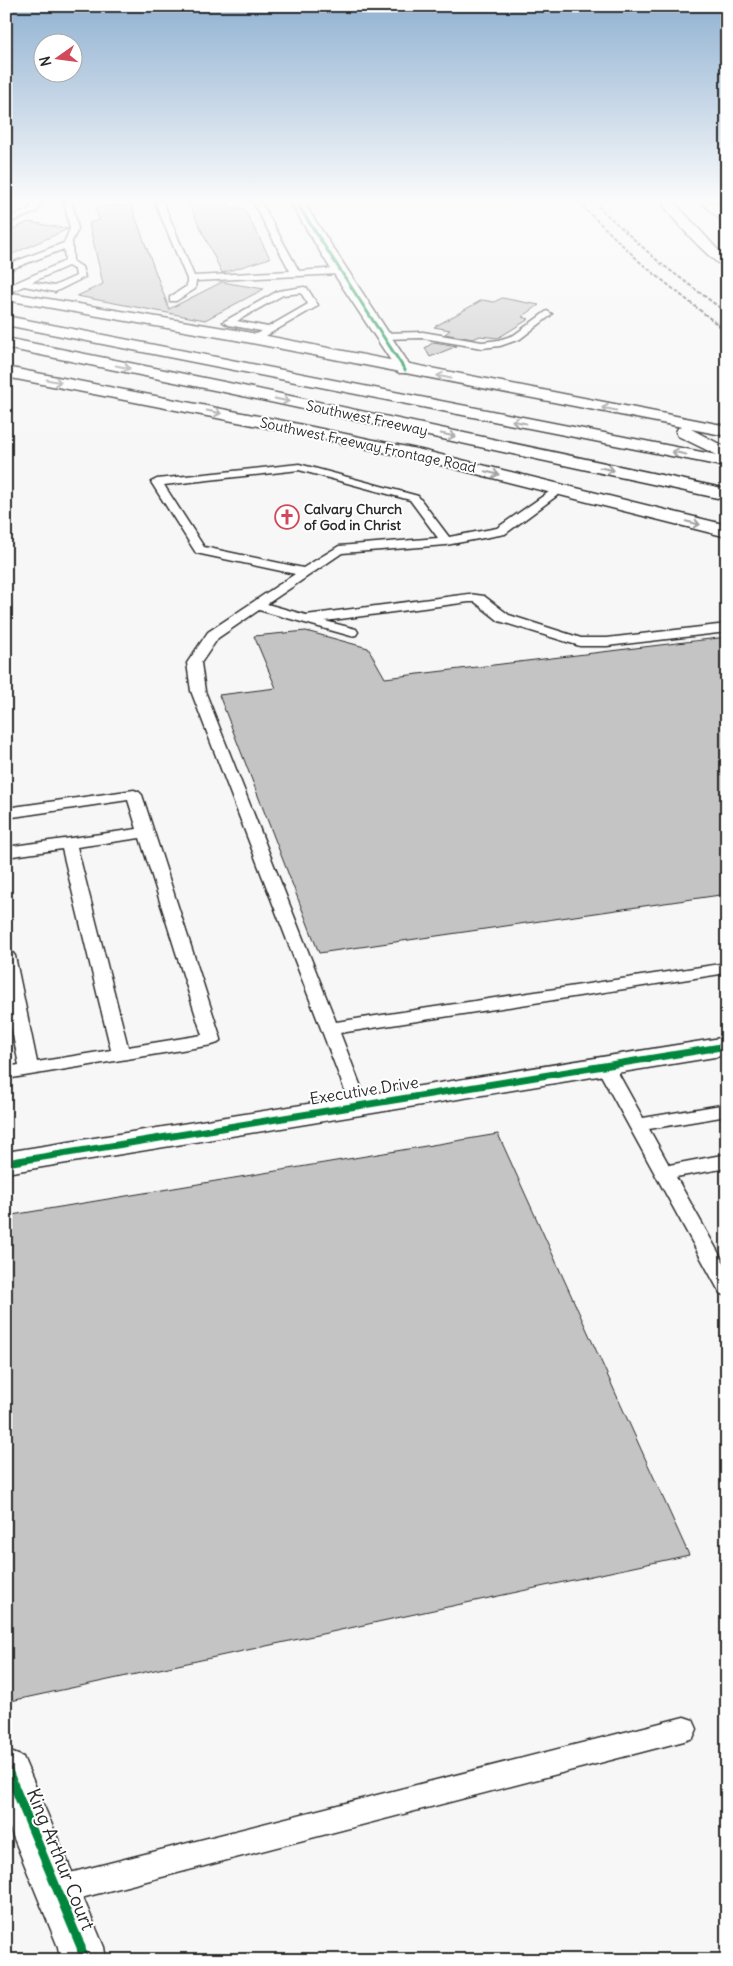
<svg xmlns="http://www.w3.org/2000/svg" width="733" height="1966" viewBox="0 0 733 1966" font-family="Delius,sans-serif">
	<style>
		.building { fill: #c4c4c4; stroke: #2b2b2b }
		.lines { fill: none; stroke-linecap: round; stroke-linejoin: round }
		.service-casing { stroke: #2b2b2b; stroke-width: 3 }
		.minor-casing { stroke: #2b2b2b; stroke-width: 3 }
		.secondary-casing { stroke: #2b2b2b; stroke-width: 3 }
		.trunk-casing { stroke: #2b2b2b; stroke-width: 3 }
		.motorway-casing { stroke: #2b2b2b; stroke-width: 3 }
		.service { fill: #fff; fill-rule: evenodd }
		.minor { fill: #fff; fill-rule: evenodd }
		.secondary { fill: #fff; fill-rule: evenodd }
		.trunk { fill: #fff; fill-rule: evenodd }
		.motorway { fill: #fff; fill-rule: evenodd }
		.rail { stroke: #2b2b2b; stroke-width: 2; stroke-dasharray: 4 2; stroke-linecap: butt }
		.cycleway-far2-casing { stroke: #fff; stroke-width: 5 }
		.cycleway-far1-casing { stroke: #fff; stroke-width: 10 }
		.cycleway-casing { stroke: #fff; stroke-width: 12 }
		.cycleway-far2 { stroke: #00873e; stroke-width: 3 }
		.cycleway-far1 { stroke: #00873e; stroke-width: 7 }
		.cycleway { stroke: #00873e; stroke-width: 9 }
		.oneway { stroke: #a0a0a0 }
		.labels { text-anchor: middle; stroke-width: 4; stroke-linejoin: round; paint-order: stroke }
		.far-street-label { font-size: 14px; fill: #2b2b2b; stroke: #fff }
		.far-poi-label { font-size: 14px; font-weight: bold; fill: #2b2b2b; stroke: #fff; text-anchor: start }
		.street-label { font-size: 16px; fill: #2b2b2b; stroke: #fff }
		.near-street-label { font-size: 19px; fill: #2b2b2b; stroke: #fff }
	</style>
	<rect width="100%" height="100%" fill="#f7f7f7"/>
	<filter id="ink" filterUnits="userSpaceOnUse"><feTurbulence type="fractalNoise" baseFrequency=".02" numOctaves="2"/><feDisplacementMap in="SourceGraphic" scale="10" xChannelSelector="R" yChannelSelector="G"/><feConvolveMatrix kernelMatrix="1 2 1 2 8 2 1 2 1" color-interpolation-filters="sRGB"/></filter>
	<g filter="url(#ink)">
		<g class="building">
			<path d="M188,202H228L230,207L244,209L270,258L222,273Z"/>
			<path d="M131,205L169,309L222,282L264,289L205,320L77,296L103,284L89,223L99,220L95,207Z"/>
			<path d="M29,222L68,229L6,257V232Z"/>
			<path d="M502,298L539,305L522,317L529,319L498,338L480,336L473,339L445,334L450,330L434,327L482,300L494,302Z"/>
			<path d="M434,342L457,346L430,357L425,348Z"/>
			<path d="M306,631L368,648L385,678L727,637V894L319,953L219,695L276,688L254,636Z"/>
			<path d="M498,1134L689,1555L6,1702V1216Z"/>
		</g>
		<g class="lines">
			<g class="service-casing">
				<g id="service">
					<path d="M32,202H40L38,211L6,224V219L31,208Z"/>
					<path d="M64,202H72L78,229L72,241L73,261L82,267L85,277L55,292L24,286L6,294V287L65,261L64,249L6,271V265L64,243L70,229ZM68,266L75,270L76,276L54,286L32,282Z"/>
					<path d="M155,202H163L194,276L290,271L253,202H261L299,271L339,268L343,271L339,274L196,281L195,289L176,301H170V297L187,286V279Z"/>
					<path d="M304,287L307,288L318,305L316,307L257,341H251L249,339L261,331L228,325L223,322L278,291ZM301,293L308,304L268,327L237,321L283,295Z"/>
					<path d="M547,311L552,314L550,316L520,339L500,346L482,348L423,338L382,339L377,336L382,333L423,332L482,342L499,340L514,335Z"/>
					<path d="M299,464L418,496L449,537L497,528L556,487H564L566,489L505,534L446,545L342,553L267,604L306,615L469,594L484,596L509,615L581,638H607L727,624V632L607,646H580L499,621L475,602H469L325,621L356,629L358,632L356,635L351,636L259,610L218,638L201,663L205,691L336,1022L727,963V973L340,1033L368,1105L366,1109L359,1111L352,1109L191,691L187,663L208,632L295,574L196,553L151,482L157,479ZM299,470L410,500L438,538L339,546L303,568L204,547L164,485Z"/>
					<path d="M134,790L139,792L142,795L221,1039L218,1043L212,1045L6,1079V1067L19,1065L6,1001V951L12,952L15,956L37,1062L111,1050L62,849L6,857V847L137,829L128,800L6,818V808ZM140,838L202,1035L128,1047L77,847Z"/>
					<path d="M605,1060L612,1062L643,1118L727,1104V1116L649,1129L669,1165L727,1154V1168L676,1177L727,1268V1296L720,1293L596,1066L598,1062Z"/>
					<path d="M684,1717L693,1720L697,1729L693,1738L684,1741L58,1904L48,1900L44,1890L48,1880L58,1876Z"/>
				</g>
			</g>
			<g class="minor-casing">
				<g id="minor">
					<path d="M290,202H303L413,370L411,373H399L332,271Z"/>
					<path d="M727,1037V1055L6,1173V1152Z"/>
					<path d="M8,1751L23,1757L104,1947L106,1960H60L58,1947L6,1819V1752Z"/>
				</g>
			</g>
			<g class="secondary-casing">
				<g id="secondary">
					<path d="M6,292L236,330L727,426V436L691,429L727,448V460L678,436L676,432L678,428L682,427L236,340L6,300Z"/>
					<path d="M6,367L284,421L421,450L727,525V537L421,460L284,431L6,377Z"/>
				</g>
			</g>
			<g class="trunk-casing">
				<g id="trunk">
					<path d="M662,202H674L718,250L727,257V268C714,265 668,215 662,202Z"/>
					<path d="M701,202H715L727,211V222L722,221Z"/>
				</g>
			</g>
			<g class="motorway-casing">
				<g id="motorway">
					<path d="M6,316L727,457V467L6,325Z"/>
					<path d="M6,338L224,382L727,489V500L224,392L6,348Z"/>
				</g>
			</g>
			<use href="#service" class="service"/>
			<use href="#minor" class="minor"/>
			<use href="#secondary" class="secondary"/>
			<use href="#trunk" class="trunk"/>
			<use href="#motorway" class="motorway"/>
			<g class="rail">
				<path d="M578,202L641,263L727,332"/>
				<path d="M593,202L659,262L727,313"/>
			</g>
			<g class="cycleway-far2-casing">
				<path id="cycleway-far2" d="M296,202L405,370"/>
			</g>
			<g class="cycleway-far1-casing">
				<path id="cycleway-far1" d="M6,1163L727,1046"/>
			</g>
			<g class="cycleway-casing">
				<path id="cycleway" d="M8,1771L81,1947L83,1960"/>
			</g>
			<use href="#cycleway-far2" class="cycleway-far2"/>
			<use href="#cycleway-far1" class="cycleway-far1"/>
			<use href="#cycleway" class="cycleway"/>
		</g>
		<defs><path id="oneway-shaft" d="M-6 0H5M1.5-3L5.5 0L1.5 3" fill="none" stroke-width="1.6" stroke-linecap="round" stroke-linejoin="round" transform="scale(1.25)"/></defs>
		<g class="oneway">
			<use href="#oneway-shaft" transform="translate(123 367) rotate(12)"/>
			<use href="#oneway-shaft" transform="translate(444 377) rotate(-169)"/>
			<use href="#oneway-shaft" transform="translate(54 381) rotate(11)"/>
			<use href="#oneway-shaft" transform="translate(282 400) rotate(12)"/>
			<use href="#oneway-shaft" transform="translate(609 409) rotate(-169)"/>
			<use href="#oneway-shaft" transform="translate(214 412) rotate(11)"/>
			<use href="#oneway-shaft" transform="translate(519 422) rotate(-169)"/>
			<use href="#oneway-shaft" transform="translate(448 435) rotate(12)"/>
			<use href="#oneway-shaft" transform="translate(679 453) rotate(-169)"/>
			<use href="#oneway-shaft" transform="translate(607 469) rotate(12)"/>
			<use href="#oneway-shaft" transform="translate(492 473) rotate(14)"/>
			<use href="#oneway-shaft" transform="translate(693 523) rotate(14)"/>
		</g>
	</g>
	<linearGradient id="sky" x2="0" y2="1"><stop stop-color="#91b2d2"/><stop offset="0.42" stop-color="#fbfbfb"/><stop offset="1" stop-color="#fbfbfb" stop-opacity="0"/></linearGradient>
	<rect width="733" height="478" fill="url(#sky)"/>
	<defs>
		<g id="church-ring" transform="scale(1.25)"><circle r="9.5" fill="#fff" stroke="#d1495b" stroke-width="1.5"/><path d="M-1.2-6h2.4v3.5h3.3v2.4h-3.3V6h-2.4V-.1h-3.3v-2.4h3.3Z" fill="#d1495b"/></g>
	</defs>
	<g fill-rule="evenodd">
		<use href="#church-ring" x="287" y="517"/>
	</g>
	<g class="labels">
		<g class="far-street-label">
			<text transform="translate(367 418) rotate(12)" y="5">Southwest Freeway</text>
			<text transform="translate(368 445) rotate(12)" y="5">Southwest Freeway Frontage Road</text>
		</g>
		<g class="far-poi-label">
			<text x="304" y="514">Calvary Church<tspan x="304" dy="16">of God in Christ</tspan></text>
		</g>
		<g class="street-label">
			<text transform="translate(364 1090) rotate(-9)" y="6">Executive Drive</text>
		</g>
		<g class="near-street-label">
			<text transform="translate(61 1859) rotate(68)" y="7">King Arthur Court</text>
		</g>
	</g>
	<rect width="733" height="1966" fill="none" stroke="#fff" stroke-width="25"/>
	<rect x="12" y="12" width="708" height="1941" fill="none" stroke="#2b2b2b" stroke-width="2" filter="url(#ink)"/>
	<g transform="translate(58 58) rotate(256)"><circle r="24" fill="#ffffff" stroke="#aaaaaa"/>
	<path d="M0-4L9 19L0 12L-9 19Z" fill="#d1495b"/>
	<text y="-8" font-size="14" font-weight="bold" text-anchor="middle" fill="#2b2b2b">N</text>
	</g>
</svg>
